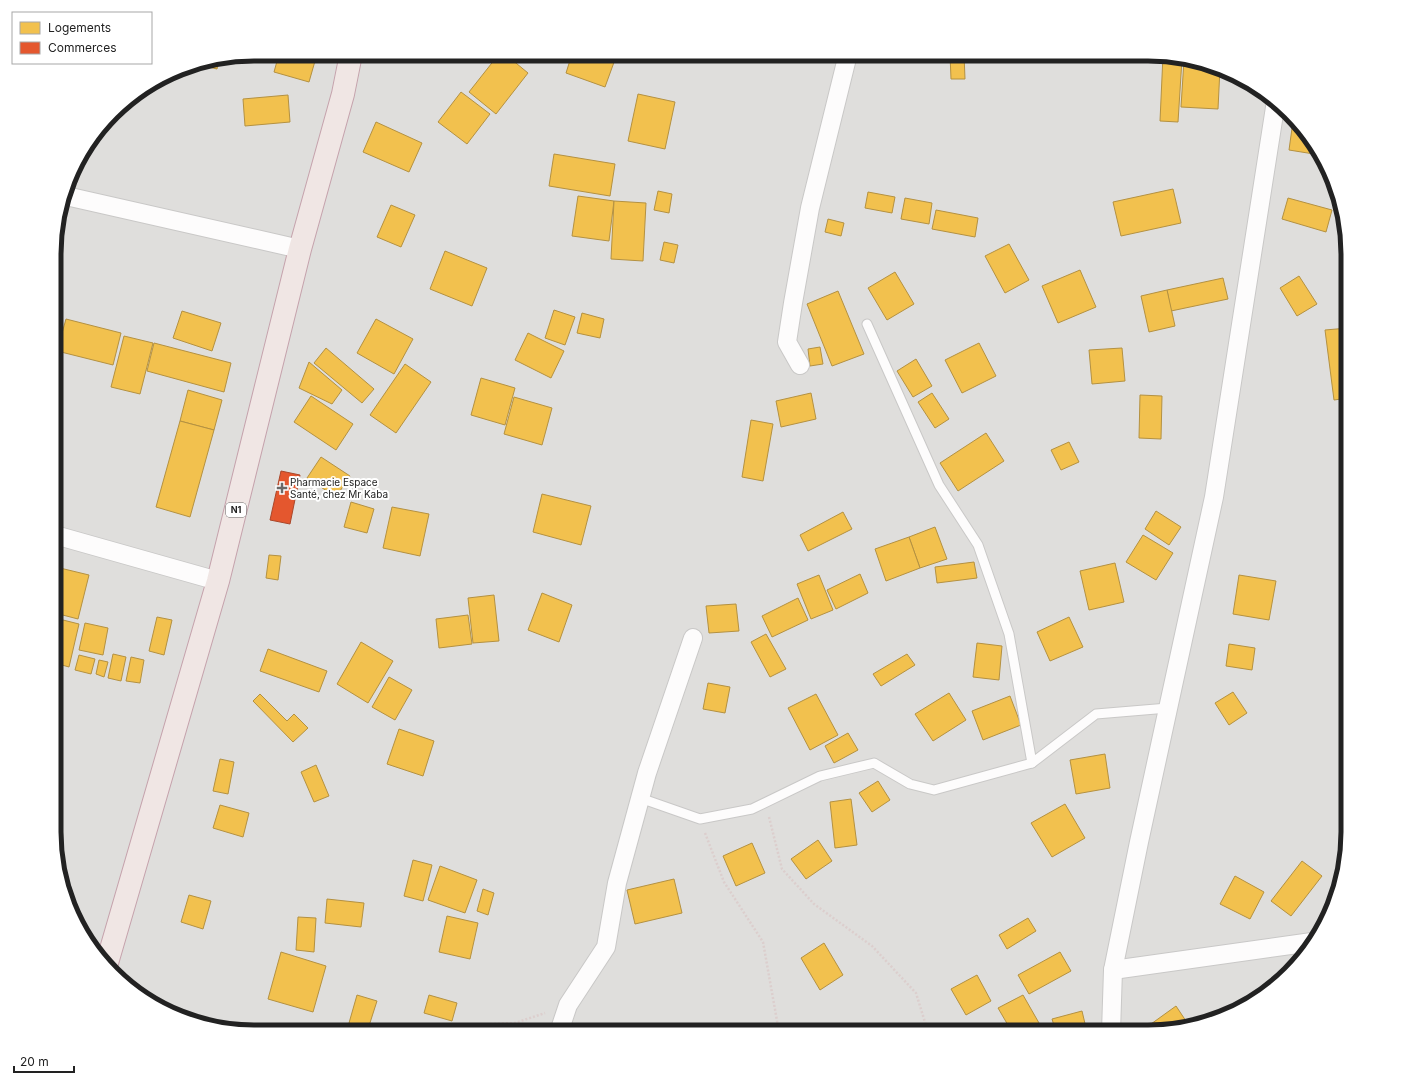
<svg xmlns="http://www.w3.org/2000/svg" width="1402" height="1086" viewBox="0 0 1402 1086" font-family="Inter,sans-serif">
	<style>
		.residential { fill: #dfdedc }
		.homes { fill: #f2c14e; stroke: #b49141 }
		.shops { fill: #e4572e; stroke: #aa472a }
		.lines { fill: none; stroke-linecap: round; stroke-linejoin: round }
		.service-casing { stroke: #c9c8c7; stroke-width: 11 }
		.minor-casing { stroke: #c9c8c7; stroke-width: 20 }
		.trunk-casing { stroke: #c5a2ac; stroke-width: 24 }
		.path { stroke: #dccecd; stroke-width: 2.5; stroke-dasharray: 2 2; stroke-linecap: butt }
		.service { stroke: #fdfcfc; stroke-width: 9 }
		.minor { stroke: #fdfcfc; stroke-width: 18 }
		.trunk { stroke: #f0e6e4; stroke-width: 22 }
		.poi-dot { fill: #6a6968; stroke: #fff; stroke-width: 1.5 }
		.labels { text-anchor: middle; stroke-width: 4; stroke-linejoin: round; paint-order: stroke }
		.shield { fill: #fff; stroke: #646464; stroke-width: 1 }
		.shield-label { font-size: 9px; font-weight: bold; fill: #222 }
		.poi-label { font-size: 10px; fill: #222; stroke: #fff; text-anchor: start }
		.rim { fill: none; stroke: #222; stroke-width: 5 }
	</style>
	<rect width="100%" height="100%" fill="#f0eeeb"/>
	<path class="residential" d="M254,54H1161L1224,69L1280,103L1327,166L1341,202L1348,254V845L1333,909L1299,964L1236,1011L1187,1028L1148,1032H241L178,1017L122,983L75,921L54,845L56,228L81,154L122,103L189,65Z"/>
	<g class="homes">
		<path d="M279,54H288L315,61L309,82L274,72Z"/>
		<path d="M406,54H436L435,62L406,56Z"/>
		<path d="M499,54H505L528,73L496,114L469,92Z"/>
		<path d="M572,54H617L605,87L566,73Z"/>
		<path d="M950,54H964L965,79H951Z"/>
		<path d="M1163,55L1182,59L1178,122L1160,121Z"/>
		<path d="M219,60L217,69L196,64Z"/>
		<path d="M1184,60L1220,68L1218,109L1181,107Z"/>
		<path d="M461,92L490,114L467,144L438,122Z"/>
		<path d="M638,94L675,102L665,149L628,141Z"/>
		<path d="M288,95L290,122L245,126L243,99Z"/>
		<path d="M1293,121L1320,155L1289,150Z"/>
		<path d="M376,122L422,143L409,172L363,152Z"/>
		<path d="M554,154L615,164L610,196L549,186Z"/>
		<path d="M1173,189L1181,223L1121,236L1113,202Z"/>
		<path d="M658,191L672,194L669,213L654,210Z"/>
		<path d="M868,192L895,197L892,213L865,208Z"/>
		<path d="M578,196L614,201L609,241L572,236Z"/>
		<path d="M905,198L932,203L929,224L901,219Z"/>
		<path d="M1288,198L1332,210L1326,232L1282,219Z"/>
		<path d="M614,201L646,203L643,261L611,259Z"/>
		<path d="M391,205L415,215L401,247L377,237Z"/>
		<path d="M936,210L978,218L975,237L932,229Z"/>
		<path d="M828,219L844,223L841,236L825,232Z"/>
		<path d="M664,242L678,245L674,263L660,260Z"/>
		<path d="M1009,244L1029,280L1005,293L985,256Z"/>
		<path d="M445,251L487,268L472,306L430,289Z"/>
		<path d="M1080,270L1096,307L1058,323L1042,286Z"/>
		<path d="M895,272L914,304L887,320L868,288Z"/>
		<path d="M1299,276L1317,304L1297,316L1280,288Z"/>
		<path d="M1223,278L1228,299L1171,311L1167,290Z"/>
		<path d="M1167,290L1175,326L1149,332L1141,296Z"/>
		<path d="M838,291L864,354L832,366L807,304Z"/>
		<path d="M554,310L575,317L565,345L545,338Z"/>
		<path d="M182,311L221,323L212,351L173,338Z"/>
		<path d="M582,313L604,319L600,338L577,333Z"/>
		<path d="M66,319L121,333L113,365L57,351Z"/>
		<path d="M376,319L413,339L394,374L357,353Z"/>
		<path d="M1348,328V398L1334,400L1325,330Z"/>
		<path d="M528,333L564,351L551,378L515,360Z"/>
		<path d="M124,336L153,343L140,394L111,387Z"/>
		<path d="M154,343L231,363L224,392L147,371Z"/>
		<path d="M979,343L996,376L962,393L945,360Z"/>
		<path d="M820,347L823,364L810,366L808,349Z"/>
		<path d="M326,348L374,389L362,403L314,363Z"/>
		<path d="M1122,348L1125,381L1092,384L1089,350Z"/>
		<path d="M916,359L932,386L913,397L897,371Z"/>
		<path d="M309,362L342,390L332,404L299,388Z"/>
		<path d="M405,364L431,382L396,433L370,415Z"/>
		<path d="M481,378L515,388L505,425L471,415Z"/>
		<path d="M188,390L222,400L214,430L180,421Z"/>
		<path d="M811,393L816,419L781,427L776,401Z"/>
		<path d="M932,393L949,419L935,428L918,402Z"/>
		<path d="M1140,395L1162,396L1161,439L1139,438Z"/>
		<path d="M311,396L353,424L336,450L294,422Z"/>
		<path d="M514,397L552,408L542,445L504,434Z"/>
		<path d="M751,420L773,424L763,481L742,477Z"/>
		<path d="M180,421L214,430L190,517L156,507Z"/>
		<path d="M986,433L1004,461L958,491L940,463Z"/>
		<path d="M1069,442L1079,462L1061,470L1051,450Z"/>
		<path d="M321,457L350,476L336,497L307,478Z"/>
		<path d="M542,494L591,506L581,545L533,532Z"/>
		<path d="M351,502L374,509L367,533L344,527Z"/>
		<path d="M392,507L429,514L420,556L383,548Z"/>
		<path d="M1156,511L1181,527L1169,545L1145,529Z"/>
		<path d="M843,512L852,529L808,551L800,535Z"/>
		<path d="M935,527L947,559L920,568L909,537Z"/>
		<path d="M1143,535L1173,553L1156,580L1126,562Z"/>
		<path d="M909,537L920,568L886,581L875,549Z"/>
		<path d="M269,555L281,556L278,580L266,578Z"/>
		<path d="M974,562L977,578L937,583L935,567Z"/>
		<path d="M1115,563L1124,602L1089,610L1080,571Z"/>
		<path d="M60,568L89,575L78,619L55,613V589Z"/>
		<path d="M860,574L868,593L836,609L827,590Z"/>
		<path d="M819,575L833,610L811,619L797,584Z"/>
		<path d="M1239,575L1276,581L1269,620L1233,614Z"/>
		<path d="M542,593L572,605L559,642L528,630Z"/>
		<path d="M494,595L499,641L473,643L468,598Z"/>
		<path d="M798,598L808,620L772,637L762,616Z"/>
		<path d="M736,604L739,631L709,633L706,606Z"/>
		<path d="M468,615L472,644L439,648L436,619Z"/>
		<path d="M157,617L172,620L164,655L149,651Z"/>
		<path d="M1069,617L1083,647L1050,661L1037,632Z"/>
		<path d="M55,618L79,624L69,667L55,663Z"/>
		<path d="M85,623L108,628L103,655L79,650Z"/>
		<path d="M766,634L786,669L770,677L751,642Z"/>
		<path d="M361,642L393,661L368,703L337,684Z"/>
		<path d="M977,643L1002,646L999,680L973,677Z"/>
		<path d="M1229,644L1255,648L1252,670L1226,666Z"/>
		<path d="M268,649L327,671L319,692L260,671Z"/>
		<path d="M113,654L126,657L121,681L108,678Z"/>
		<path d="M907,654L915,665L881,686L873,674Z"/>
		<path d="M79,655L95,659L91,674L75,670Z"/>
		<path d="M131,657L144,660L140,683L126,681Z"/>
		<path d="M99,660L108,662L104,677L96,674Z"/>
		<path d="M389,677L412,690L395,720L372,707Z"/>
		<path d="M708,683L730,687L725,713L703,709Z"/>
		<path d="M1233,692L1247,713L1229,725L1215,703Z"/>
		<path d="M949,693L966,720L933,741L915,714Z"/>
		<path d="M260,694L287,721L294,714L308,728L293,742L253,701Z"/>
		<path d="M816,694L838,735L810,750L788,708Z"/>
		<path d="M1010,696L1021,725L983,740L972,711Z"/>
		<path d="M399,729L434,741L423,776L387,764Z"/>
		<path d="M848,733L858,750L834,763L825,746Z"/>
		<path d="M1105,754L1110,788L1076,794L1070,760Z"/>
		<path d="M220,759L234,762L228,794L213,791Z"/>
		<path d="M316,765L329,796L314,802L301,772Z"/>
		<path d="M878,781L890,800L872,812L859,793Z"/>
		<path d="M851,799L857,845L835,848L830,802Z"/>
		<path d="M1065,804L1085,838L1052,857L1031,823Z"/>
		<path d="M220,805L249,813L243,837L213,828Z"/>
		<path d="M818,840L832,861L806,879L791,859Z"/>
		<path d="M752,843L765,873L736,886L723,856Z"/>
		<path d="M413,860L432,865L423,901L404,896Z"/>
		<path d="M1302,861L1322,876L1291,916L1271,901Z"/>
		<path d="M440,866L477,880L465,913L428,900Z"/>
		<path d="M1235,876L1264,892L1250,919L1220,904Z"/>
		<path d="M674,879L682,913L635,924L627,890Z"/>
		<path d="M483,889L494,893L488,915L477,911Z"/>
		<path d="M189,895L211,901L203,929L181,922Z"/>
		<path d="M327,899L364,903L361,927L325,923Z"/>
		<path d="M447,916L478,923L470,959L439,952Z"/>
		<path d="M298,917L316,918L314,952L296,950Z"/>
		<path d="M1028,918L1036,931L1007,949L999,935Z"/>
		<path d="M824,943L843,975L820,990L801,958Z"/>
		<path d="M281,952L326,966L313,1012L268,999Z"/>
		<path d="M1060,952L1071,971L1029,994L1018,975Z"/>
		<path d="M977,975L991,1001L966,1015L951,989Z"/>
		<path d="M357,995L377,1001L368,1029L349,1023Z"/>
		<path d="M429,995L457,1003L452,1021L424,1013Z"/>
		<path d="M1023,995L1043,1030L1039,1032H1012L998,1008Z"/>
		<path d="M1176,1006L1190,1027L1156,1031L1151,1024Z"/>
		<path d="M1082,1011L1087,1032H1056L1052,1019Z"/>
		<path d="M437,1027L448,1032H435Z"/>
	</g>
	<path class="shops" d="M281,471L300,475L290,524L270,520Z"/>
	<g class="lines">
		<g class="service-casing">
			<g id="service">
				<path d="M867,324L939,485L978,545L1009,634L1032,763"/>
				<path d="M640,798L700,819L752,809L820,776L874,763L910,784L934,790L1032,763L1096,714L1168,708"/>
			</g>
		</g>
		<g class="minor-casing">
			<g id="minor">
				<path d="M66,196L300,249"/>
				<path d="M800,365L787,342L793,303L810,208L848,54"/>
				<path d="M55,535L218,581"/>
				<path d="M1113,970L1312,942"/>
				<path d="M559,1032L568,1005L606,947L617,883L647,773L693,638"/>
				<path d="M1111,1032L1113,970L1139,842L1214,497L1276,101"/>
			</g>
		</g>
		<g class="trunk-casing">
			<path id="trunk" d="M107,963L218,581L300,249L343,94L351,54"/>
		</g>
		<g class="path">
			<path d="M769,817L782,869L814,904L872,946L916,993L928,1032"/>
			<path d="M705,833L724,882L763,942L779,1032"/>
			<path d="M470,1025L515,1023L545,1013"/>
		</g>
		<use href="#service" class="service"/>
		<use href="#minor" class="minor"/>
		<use href="#trunk" class="trunk"/>
	</g>
	<path class="poi-dot" d="M280 482h4v4h4v4h-4v4h-4v-4h-4v-4h4z"/>
	<g class="labels">
		<rect class="shield" x="226" y="503" width="20" height="14" rx="3"/>
		<g class="shield-label">
			<text x="236" y="513">N1</text>
		</g>
		<g class="poi-label">
			<text x="290" y="486">Pharmacie Espace<tspan x="290" dy="12">Santé, chez Mr Kaba</tspan></text>
		</g>
	</g>
	<path d="M0 0H1402V1086H0ZM254 61H1148A193 193 0 0 1 1341 254V832A193 193 0 0 1 1148 1025H254A193 193 0 0 1 61 832V254A193 193 0 0 1 254 61Z" fill="#fff" fill-rule="evenodd"/>
	<path class="rim" d="M254 61H1148A193 193 0 0 1 1341 254V832A193 193 0 0 1 1148 1025H254A193 193 0 0 1 61 832V254A193 193 0 0 1 254 61Z"/>
	<rect x="12" y="12" width="140" height="52" fill="#ffffff" stroke="#a7a7a7"/>
	<rect x="20" y="22" width="20" height="12" fill="#f2c14e" stroke="#a7a7a7"/>
	<text x="48" y="32" font-size="12" fill="#222222">Logements</text>
	<rect x="20" y="42" width="20" height="12" fill="#e4572e" stroke="#a7a7a7"/>
	<text x="48" y="52" font-size="12" fill="#222222">Commerces</text>
	<path d="M14 1066v6h60v-6" fill="none" stroke="#222222" stroke-width="2"/>
	<text x="20" y="1066" font-size="12" fill="#222222" stroke="#ffffff" stroke-width="3" paint-order="stroke">20 m</text>
</svg>
